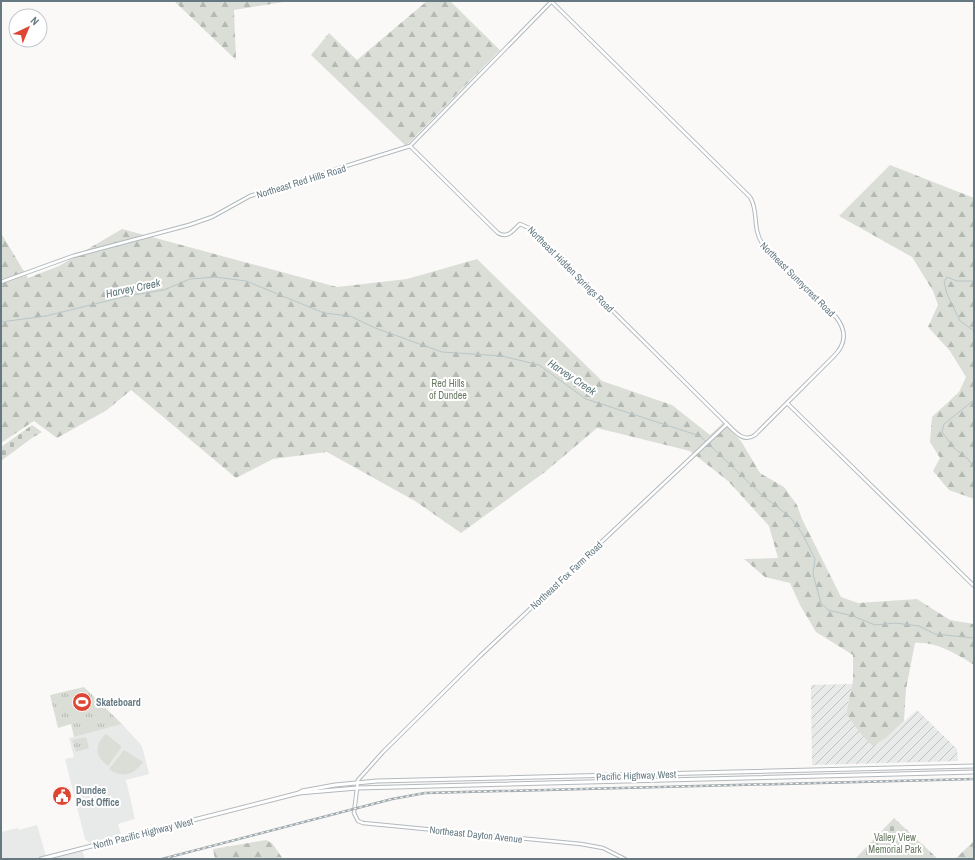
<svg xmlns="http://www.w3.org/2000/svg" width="975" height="860" viewBox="0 0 975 860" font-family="'Archivo Narrow',sans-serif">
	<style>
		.built { fill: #e8e9e9 }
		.industrial { fill: url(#industrial-furrows) }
		.green { fill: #dbded7 }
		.forest { fill: url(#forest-firs) }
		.cemetery { fill: url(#cemetery-stones) }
		.park { fill: url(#park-tufts) }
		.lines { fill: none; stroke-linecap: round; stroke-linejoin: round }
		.stream { stroke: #b8c6c8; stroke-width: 1 }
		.secondary-casing { stroke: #b1b9bd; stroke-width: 4.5 }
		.primary-casing { stroke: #b3b9bc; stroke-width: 5 }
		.secondary { stroke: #fff; stroke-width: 2.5 }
		.primary { stroke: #fff; stroke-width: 3 }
		.rail-casing { stroke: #a1aaae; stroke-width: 2.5 }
		.rail { stroke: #fff; stroke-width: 1; stroke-dasharray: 3; stroke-linecap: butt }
		.labels { text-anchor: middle; stroke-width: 4; stroke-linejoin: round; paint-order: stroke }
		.street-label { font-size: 10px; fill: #667982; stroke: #fff }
		.park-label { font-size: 10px; fill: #6b7a64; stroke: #fff }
		.poi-label { font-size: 10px; font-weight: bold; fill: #667982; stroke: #fff; text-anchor: start }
		.water-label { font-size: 11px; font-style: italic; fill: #60787b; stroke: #fff }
	</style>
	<defs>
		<pattern id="industrial-furrows" width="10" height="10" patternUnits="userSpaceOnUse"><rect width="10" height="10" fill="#e8e9e9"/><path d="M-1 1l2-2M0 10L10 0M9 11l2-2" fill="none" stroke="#c0c2c2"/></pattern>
		<pattern id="forest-firs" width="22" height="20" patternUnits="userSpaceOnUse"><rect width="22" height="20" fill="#dbded7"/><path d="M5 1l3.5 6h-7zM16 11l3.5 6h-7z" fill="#b5b9b4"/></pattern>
		<pattern id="cemetery-stones" width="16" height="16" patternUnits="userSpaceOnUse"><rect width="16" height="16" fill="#dbded7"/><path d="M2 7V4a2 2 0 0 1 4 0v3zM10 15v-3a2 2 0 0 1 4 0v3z" fill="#b5b9b4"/></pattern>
		<pattern id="park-tufts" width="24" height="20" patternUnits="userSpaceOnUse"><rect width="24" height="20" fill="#dbded7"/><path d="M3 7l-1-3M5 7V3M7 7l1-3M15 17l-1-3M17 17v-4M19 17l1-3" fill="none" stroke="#b5b9b4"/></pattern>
	</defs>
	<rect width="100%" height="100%" fill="#faf9f8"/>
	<g class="built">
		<path d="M122,724L142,746L149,774L126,780L135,819L118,824L121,834L90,843L85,839L65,759L74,757L69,738Z"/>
		<path d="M37,825L46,856L81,846L85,859H1V832L18,828L19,830Z"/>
	</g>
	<path class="industrial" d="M852,684L846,714L887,737L917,710L957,749L958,761L812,765L811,685Z"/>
	<g class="green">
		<path d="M106,734L121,746V748L108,766C95,757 94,744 106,734Z"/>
		<path d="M124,750L143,762C134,776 121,778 109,769Z"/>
	</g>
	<g class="forest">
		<path d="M174,1H290L234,10L236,60Z"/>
		<path d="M427,1H450L500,50L406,146L311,55L329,33L357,60Z"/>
		<path d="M890,165L974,198V499L949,490L933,471L940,458L930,442L932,417L959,392L966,377L950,351L928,327L938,305L933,291L912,257L839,216Z"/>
		<path d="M122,229L337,287L407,279L477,259L602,381L672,405L710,435L723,423L741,441L760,473L784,487L797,505L802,519L841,597L858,603L917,599L950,620L974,624V665C957,654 935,641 915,643L906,689L904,721L887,737L873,746L862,735L846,714L853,680V655L816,632L800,605L790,583L765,577L744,559L778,558L769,526L728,481L690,451L597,428L545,472L461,533L415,501L327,452L273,459L236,478L131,390L107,410L57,438L34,421L1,443V233L28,278L59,266Z"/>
		<path d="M266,840L272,843L283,859H215L213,849Z"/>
		<path d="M973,842L974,859H955Z"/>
	</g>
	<g class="cemetery">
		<path d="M32,425L42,432L32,438L1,461V447Z"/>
		<path d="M894,818L938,859H855Z"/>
	</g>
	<g class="park">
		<path d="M84,687L122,724L74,737L71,724L58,728L50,695Z"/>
		<path d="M86,737L89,748L76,752L72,740Z"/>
	</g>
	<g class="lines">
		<g class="stream">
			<path d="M974,281H957L947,277L944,282L947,294L960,321L974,331"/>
			<path d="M1,322L46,316L127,296L164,290L190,279L215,277L246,281L324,313L350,316L375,328L442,352L502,356L539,365L586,399L700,436L763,496L790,517L802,533L815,559L813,574L821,603L828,610L853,616L875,625L895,623L919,626L935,634L974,638"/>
			<path d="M974,400L944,424L942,432L954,448L968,459L974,468"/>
		</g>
		<g class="secondary-casing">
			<g id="secondary">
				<path d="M410,146L498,233C508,239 513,230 520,224L529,228L727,424C735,432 744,443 755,435L834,356C846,344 847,331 836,317L762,243C752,228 759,211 750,197L552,2"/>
				<path d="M1,282L73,256L189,225L212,217L250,196L410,146L552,1"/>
				<path d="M787,403L974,586"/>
				<path d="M625,859L603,848L581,844L363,823L358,821L354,813L358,780L383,752L480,656L727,424"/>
			</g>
		</g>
		<g class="primary-casing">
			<g id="primary">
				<path d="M299,793L357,788L974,772"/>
				<path d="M41,859L299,793L302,791L335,785L377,781L974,766"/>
			</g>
		</g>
		<use href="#secondary" class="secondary"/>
		<use href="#primary" class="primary"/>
		<g class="rail-casing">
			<path id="rail" d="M162,859L392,799L425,793L974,779"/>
		</g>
		<use href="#rail" class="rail"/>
	</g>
	<defs>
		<g id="stadium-disc" transform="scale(1)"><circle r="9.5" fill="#de4533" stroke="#fff"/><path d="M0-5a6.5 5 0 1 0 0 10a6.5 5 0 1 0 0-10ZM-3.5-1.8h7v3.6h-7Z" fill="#fff"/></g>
		<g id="civic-disc" transform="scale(1)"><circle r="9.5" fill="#de4533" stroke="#fff"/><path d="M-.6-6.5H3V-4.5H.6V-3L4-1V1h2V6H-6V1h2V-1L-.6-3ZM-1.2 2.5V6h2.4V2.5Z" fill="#fff"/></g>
	</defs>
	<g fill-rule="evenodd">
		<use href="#stadium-disc" x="82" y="702"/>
		<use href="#civic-disc" x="62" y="796"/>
	</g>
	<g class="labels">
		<g class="street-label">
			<text transform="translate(301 181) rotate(-17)" y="4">Northeast Red Hills Road</text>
			<text transform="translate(571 269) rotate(45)" y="4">Northeast Hidden Springs Road</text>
			<text transform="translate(798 279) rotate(45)" y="4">Northeast Sunnycrest Road</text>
			<text transform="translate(566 575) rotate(-43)" y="4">Northeast Fox Farm Road</text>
			<text transform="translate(636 775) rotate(-2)" y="4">Pacific Highway West</text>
			<text transform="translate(143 833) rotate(-14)" y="4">North Pacific Highway West</text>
			<text transform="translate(476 834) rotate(6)" y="4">Northeast Dayton Avenue</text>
		</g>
		<g class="park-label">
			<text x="448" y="387">Red Hills<tspan x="448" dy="12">of Dundee</tspan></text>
			<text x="895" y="841">Valley View<tspan x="895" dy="12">Memorial Park</tspan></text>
		</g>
		<g class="poi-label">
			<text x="96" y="706">Skateboard</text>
			<text x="76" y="794">Dundee<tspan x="76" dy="12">Post Office</tspan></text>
		</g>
		<g class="water-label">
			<text transform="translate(133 288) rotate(-12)" y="4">Harvey Creek</text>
			<text transform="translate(572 377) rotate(34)" y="4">Harvey Creek</text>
		</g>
	</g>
	<rect width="975" height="860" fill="none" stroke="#667982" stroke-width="4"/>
	<g transform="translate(28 28) rotate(44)"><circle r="19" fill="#ffffff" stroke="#c2c9cd"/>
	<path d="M0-3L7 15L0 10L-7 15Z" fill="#de4533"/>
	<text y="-6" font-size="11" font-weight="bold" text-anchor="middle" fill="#667982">N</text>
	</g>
</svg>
